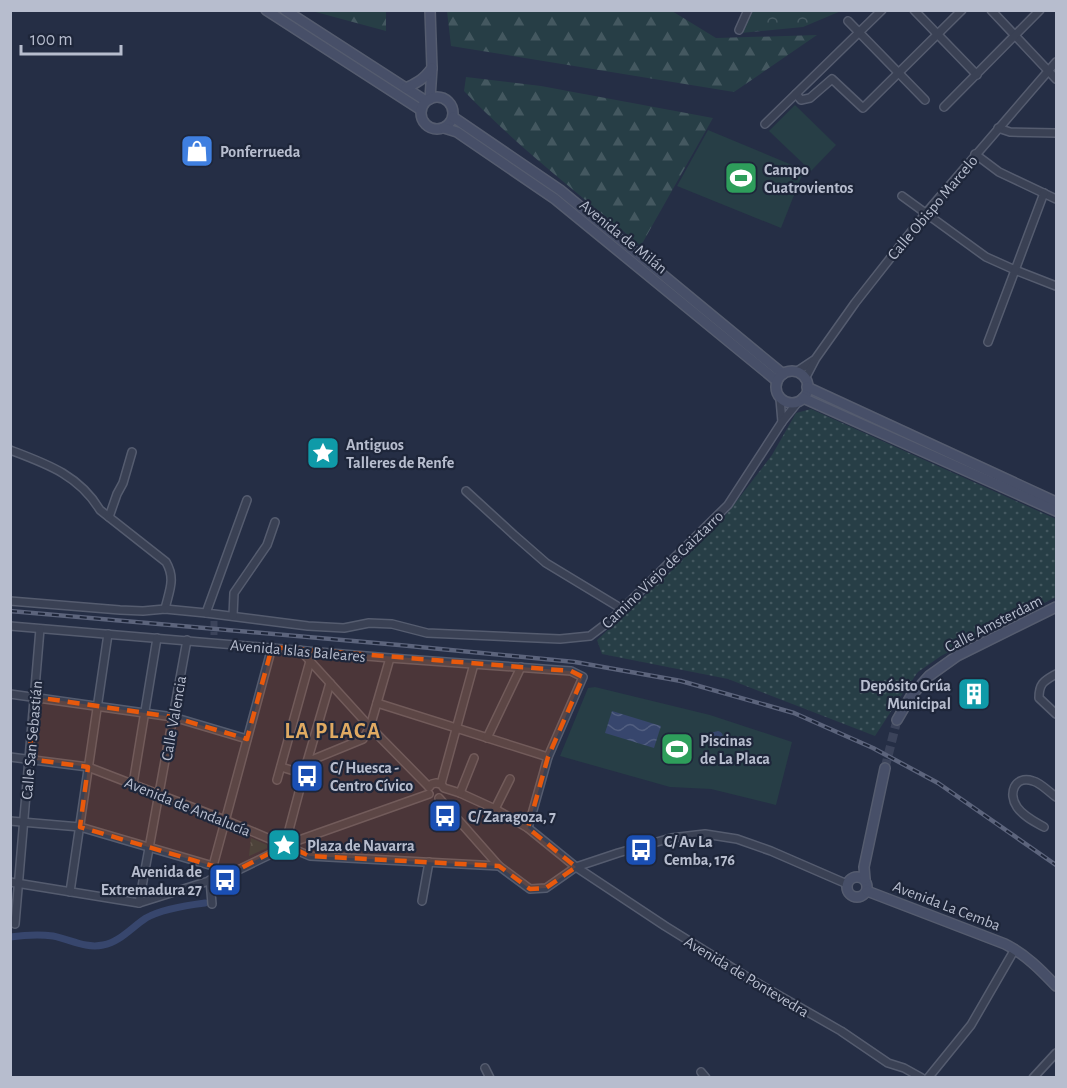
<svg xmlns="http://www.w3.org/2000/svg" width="1067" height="1088" viewBox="0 0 1067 1088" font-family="'Alegreya Sans',sans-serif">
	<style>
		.grass { fill: url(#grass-dots) }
		.forest { fill: url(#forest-firs) }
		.park { fill: url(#park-crowns) }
		.pitch { fill: #273e46 }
		.water { fill: url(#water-waves) }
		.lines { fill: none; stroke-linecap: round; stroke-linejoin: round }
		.canal { stroke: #37466d; stroke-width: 7 }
		.street-tunnel { stroke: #3b435a; stroke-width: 7; stroke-dasharray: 7 3.5; stroke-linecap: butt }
		.secondary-tunnel { stroke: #3b435a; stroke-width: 9; stroke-dasharray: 9 4.5; stroke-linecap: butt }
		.street-casing { stroke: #555c6f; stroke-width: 10 }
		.secondary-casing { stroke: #555c6f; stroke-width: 12 }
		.street { stroke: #3a4154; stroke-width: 7 }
		.secondary { stroke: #474f68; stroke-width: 9 }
		.rail-casing { stroke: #5c647c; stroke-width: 4.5 }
		.rail { stroke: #1e263a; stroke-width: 2; stroke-dasharray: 7; stroke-linecap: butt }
		.marked { fill: #e8590c; fill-opacity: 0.2; stroke: #e8590c; stroke-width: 4.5; stroke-dasharray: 12 8; stroke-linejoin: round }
		.labels { text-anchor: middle; stroke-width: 4.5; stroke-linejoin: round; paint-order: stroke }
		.poi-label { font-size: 16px; font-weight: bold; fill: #b7bdce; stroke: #1e263a; text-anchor: start }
		.street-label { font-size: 16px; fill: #b7bdce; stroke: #1e263a }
		.district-label { font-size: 22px; font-weight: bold; letter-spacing: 1.5px; fill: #dfaa62; stroke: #1e263a }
	</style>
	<defs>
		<pattern id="grass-dots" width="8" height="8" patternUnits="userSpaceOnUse" patternTransform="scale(1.5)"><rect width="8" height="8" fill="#273e46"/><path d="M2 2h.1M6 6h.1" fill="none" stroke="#445860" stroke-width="1.8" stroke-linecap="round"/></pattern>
		<pattern id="forest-firs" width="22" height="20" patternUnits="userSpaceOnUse" patternTransform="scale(1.5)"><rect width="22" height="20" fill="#273e46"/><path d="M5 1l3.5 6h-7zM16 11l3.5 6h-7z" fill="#445860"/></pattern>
		<pattern id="park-crowns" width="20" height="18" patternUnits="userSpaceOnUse" patternTransform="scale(1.5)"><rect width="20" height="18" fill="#273e46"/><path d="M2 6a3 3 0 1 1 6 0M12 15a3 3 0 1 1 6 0" fill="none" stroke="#445860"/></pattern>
		<pattern id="water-waves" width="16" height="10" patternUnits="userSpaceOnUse" patternTransform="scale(1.5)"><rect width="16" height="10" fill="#37466d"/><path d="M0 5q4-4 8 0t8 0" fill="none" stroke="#525f81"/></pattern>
	</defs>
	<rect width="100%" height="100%" fill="#252e45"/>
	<path class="grass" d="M811,409L1056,519V597L941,656L918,672L899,699L875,736L728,679L602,654L597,640L670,572L722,520L772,455L796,413Z"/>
	<g class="forest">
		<path d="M312,11H386V31Z"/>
		<path d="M447,11H672L716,38L817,35L734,92L451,46Z"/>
		<path d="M466,77L541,86L713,118L643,242L640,245C580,195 518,147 464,91Z"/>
	</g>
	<g class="park">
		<path d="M753,11V10L841,11L803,27L741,33Z"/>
		<path d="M251,838L267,845V848L249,856Z"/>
	</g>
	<g class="pitch">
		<path d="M795,105L836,145L811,171L769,131Z"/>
		<path d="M708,130L804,170L781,228L677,186Z"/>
		<path d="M595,687L710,715L792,742L776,805L711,789L670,787L560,756L588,688Z"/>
	</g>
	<g class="water">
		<path d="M612,711L661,726L654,748L605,733Z"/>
		<path d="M718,731C723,732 724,737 723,742L721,744C713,744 711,739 705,736L706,734Z"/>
	</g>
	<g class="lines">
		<path class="canal" d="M10,937C25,935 38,934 53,936C69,939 86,949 103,945C120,942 132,927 146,918C160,910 189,905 205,903"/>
		<path class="street-tunnel" d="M214,621V635"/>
		<path class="secondary-tunnel" d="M885,768L897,720"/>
		<g class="street-casing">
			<g id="street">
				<path d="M914,10L977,75"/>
				<path d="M991,10L1056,79"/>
				<path d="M848,21L925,100"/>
				<path d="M739,30L748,10"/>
				<path d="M796,94L801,100L810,98L832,79L863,108L962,10"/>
				<path d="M944,107L1040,10"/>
				<path d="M765,124L882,10"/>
				<path d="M998,128L1010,132L1056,133"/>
				<path d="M975,154L999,172L1056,199"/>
				<path d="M902,196L986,257L1015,270L1056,286"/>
				<path d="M988,342L1044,193"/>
				<path d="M796,372L814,360"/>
				<path d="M805,379L816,358L855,303L925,214L1056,62"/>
				<path d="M780,399L782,422"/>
				<path d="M10,450C47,464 79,475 100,510L166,562C176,579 169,591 165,609"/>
				<path d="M466,491L514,535L546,563L622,609"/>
				<path d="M247,500L206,613L308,626L344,628L369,623L392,624L427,633L560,639L590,636L611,620L728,505L782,422L798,402"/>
				<path d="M109,517L117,494L123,483L132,452"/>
				<path d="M10,601L120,610L143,611L165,609L206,613"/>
				<path d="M233,616L234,593L267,545L275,522"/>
				<path d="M10,626L390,658L571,671L583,677L548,757L528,828"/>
				<path d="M300,650L370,727L429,787"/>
				<path d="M1056,674C1044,681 1039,683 1039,698L1056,714"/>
				<path d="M10,694L173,717L247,739"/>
				<path d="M377,703L548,757"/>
				<path d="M487,738L521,667"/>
				<path d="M10,757L88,767L225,820L310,856L499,866"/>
				<path d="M307,762L363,739L370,727L390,658"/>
				<path d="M281,767L304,774"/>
				<path d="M277,780L310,661"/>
				<path d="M133,784L157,638"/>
				<path d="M441,784L474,664"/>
				<path d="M429,787L432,784L436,783L441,784L444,788L460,793L495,809L528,828L576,867L665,926L752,980L841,1031L888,1063L904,1068L922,1078"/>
				<path d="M460,793L474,758"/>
				<path d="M439,798L499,866L530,889L546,888L576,867L618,853L671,838L705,834L737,839L771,851L847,884"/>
				<path d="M495,809L510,779"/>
				<path d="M10,821L80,827L213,866L228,875"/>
				<path d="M1044,827C1035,822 1023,816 1017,807C1008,794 1014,775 1033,781C1041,783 1049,792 1056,797"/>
				<path d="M285,845L307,762L330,683"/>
				<path d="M213,866L272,647"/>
				<path d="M210,880L212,904"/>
				<path d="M10,882L139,903L228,875L271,854L285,845L429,794"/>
				<path d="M70,892L108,634"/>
				<path d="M422,901L429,862"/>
				<path d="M139,903L187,640"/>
				<path d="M15,924L40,629"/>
				<path d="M485,1068L490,1078"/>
				<path d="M701,1072L706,1078"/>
				<path d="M928,1078L971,1025L1015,949"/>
				<path d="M1033,1078L1056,1053"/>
			</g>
		</g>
		<g class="secondary-casing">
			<g id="secondary">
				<path d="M266,10L421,110"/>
				<path d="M285,10L426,101"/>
				<path d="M430,10L432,68L430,99"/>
				<path d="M406,88C418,82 423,80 432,68"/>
				<circle cx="437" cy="113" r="16"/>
				<path d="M453,117L560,190L783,374"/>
				<path d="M444,128L457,132L555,199L777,381"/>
				<circle cx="792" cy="387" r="16"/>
				<path d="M807,387L1056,502"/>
				<path d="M803,398L1056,511"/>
				<path d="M897,720L911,696L929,676L957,656L1056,607"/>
				<circle cx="857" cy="887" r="10"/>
				<path d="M865,879L864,867L885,768"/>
				<path d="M867,891L1005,944C1025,954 1041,970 1056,986"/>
			</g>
		</g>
		<use href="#street" class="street"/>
		<use href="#secondary" class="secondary"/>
		<g class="rail-casing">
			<path id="rail" d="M10,611L399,645L575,662L681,681L794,713L873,748L938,783L1056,865"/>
		</g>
		<use href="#rail" class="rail"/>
	</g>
	<path class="marked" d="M272,647L571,671L583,677L548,757L528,828L576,867L546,888L530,889L499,866L310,856L285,845L228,875L213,866L80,827L88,767L29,759L35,697L173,717L247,739Z"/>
	<defs>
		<g id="shop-square" transform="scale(1.725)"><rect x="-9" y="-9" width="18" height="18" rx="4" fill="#3f7fe0" stroke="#1e263a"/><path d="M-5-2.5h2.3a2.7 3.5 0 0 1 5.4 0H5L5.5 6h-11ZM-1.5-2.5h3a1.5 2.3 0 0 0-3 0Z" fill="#fff"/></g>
		<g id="stadium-square" transform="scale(1.725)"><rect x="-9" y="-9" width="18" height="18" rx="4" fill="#2e9e5b" stroke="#1e263a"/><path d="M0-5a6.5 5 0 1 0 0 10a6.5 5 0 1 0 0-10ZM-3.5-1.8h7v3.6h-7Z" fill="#fff"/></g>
		<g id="sight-square" transform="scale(1.725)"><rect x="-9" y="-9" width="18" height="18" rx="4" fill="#0f9aa8" stroke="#1e263a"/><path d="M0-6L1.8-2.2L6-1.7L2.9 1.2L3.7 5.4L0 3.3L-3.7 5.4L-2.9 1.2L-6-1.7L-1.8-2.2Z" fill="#fff"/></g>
		<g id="building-square" transform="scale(1.725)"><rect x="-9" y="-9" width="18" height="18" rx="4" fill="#0f9aa8" stroke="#1e263a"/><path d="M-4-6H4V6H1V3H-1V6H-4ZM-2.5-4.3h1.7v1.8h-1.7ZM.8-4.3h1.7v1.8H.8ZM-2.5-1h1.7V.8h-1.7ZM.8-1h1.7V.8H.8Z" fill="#fff"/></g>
		<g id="bus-square" transform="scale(1.725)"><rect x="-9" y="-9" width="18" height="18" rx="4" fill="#1a4fb4" stroke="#1e263a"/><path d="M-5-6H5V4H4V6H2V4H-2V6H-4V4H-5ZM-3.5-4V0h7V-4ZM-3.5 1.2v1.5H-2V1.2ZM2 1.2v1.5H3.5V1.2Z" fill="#fff"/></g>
	</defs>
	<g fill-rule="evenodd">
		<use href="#shop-square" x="197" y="151"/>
		<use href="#stadium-square" x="741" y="178"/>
		<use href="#sight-square" x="323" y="453"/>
		<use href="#building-square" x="974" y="694"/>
		<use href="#stadium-square" x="677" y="749"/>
		<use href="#bus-square" x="307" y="776"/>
		<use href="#bus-square" x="445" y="816"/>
		<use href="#sight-square" x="284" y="845"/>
		<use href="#bus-square" x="641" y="850"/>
		<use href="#bus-square" x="225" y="880"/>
	</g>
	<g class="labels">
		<g class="poi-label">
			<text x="220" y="157">Ponferrueda</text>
			<text x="764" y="175">Campo<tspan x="764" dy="18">Cuatrovientos</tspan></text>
			<text x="346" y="450">Antiguos<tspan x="346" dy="18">Talleres de Renfe</tspan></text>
			<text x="951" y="691" text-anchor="end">Depósito Grúa<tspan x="951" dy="18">Municipal</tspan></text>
			<text x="700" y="746">Piscinas<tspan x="700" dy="18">de La Placa</tspan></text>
			<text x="330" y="773">C/ Huesca -<tspan x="330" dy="18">Centro Cívico</tspan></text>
			<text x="468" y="822">C/ Zaragoza, 7</text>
			<text x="664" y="847">C/ Av La<tspan x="664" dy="18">Cemba, 176</tspan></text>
			<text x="307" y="851">Plaza de Navarra</text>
			<text x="202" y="877" text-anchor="end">Avenida de<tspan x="202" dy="18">Extremadura 27</tspan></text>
		</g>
		<g class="street-label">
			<text transform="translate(932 207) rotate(-50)" y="6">Calle Obispo Marcelo</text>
			<text transform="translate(624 236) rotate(39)" y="6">Avenida de Milán</text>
			<text transform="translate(662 569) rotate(-44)" y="6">Camino Viejo de Gaiztarro</text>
			<text transform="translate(993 623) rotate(-27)" y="6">Calle Amsterdam</text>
			<text transform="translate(298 650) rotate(5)" y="6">Avenida Islas Baleares</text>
			<text transform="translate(173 718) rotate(-80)" y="6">Calle Valencia</text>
			<text transform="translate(31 740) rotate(-85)" y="6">Calle San Sebastián</text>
			<text transform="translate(188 806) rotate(22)" y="6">Avenida de Andalucía</text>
			<text transform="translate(947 905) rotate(21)" y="6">Avenida La Cemba</text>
			<text transform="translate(747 976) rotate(31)" y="6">Avenida de Pontevedra</text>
		</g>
		<g class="district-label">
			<text x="333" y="738">LA PLACA</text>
		</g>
	</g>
	<rect width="1067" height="1088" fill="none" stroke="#b7bdce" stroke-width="24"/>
	<path d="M21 45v9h100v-9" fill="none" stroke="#b7bdce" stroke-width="3"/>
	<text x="30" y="45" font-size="18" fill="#b7bdce" stroke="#1e263a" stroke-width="4.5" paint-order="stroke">100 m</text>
</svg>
